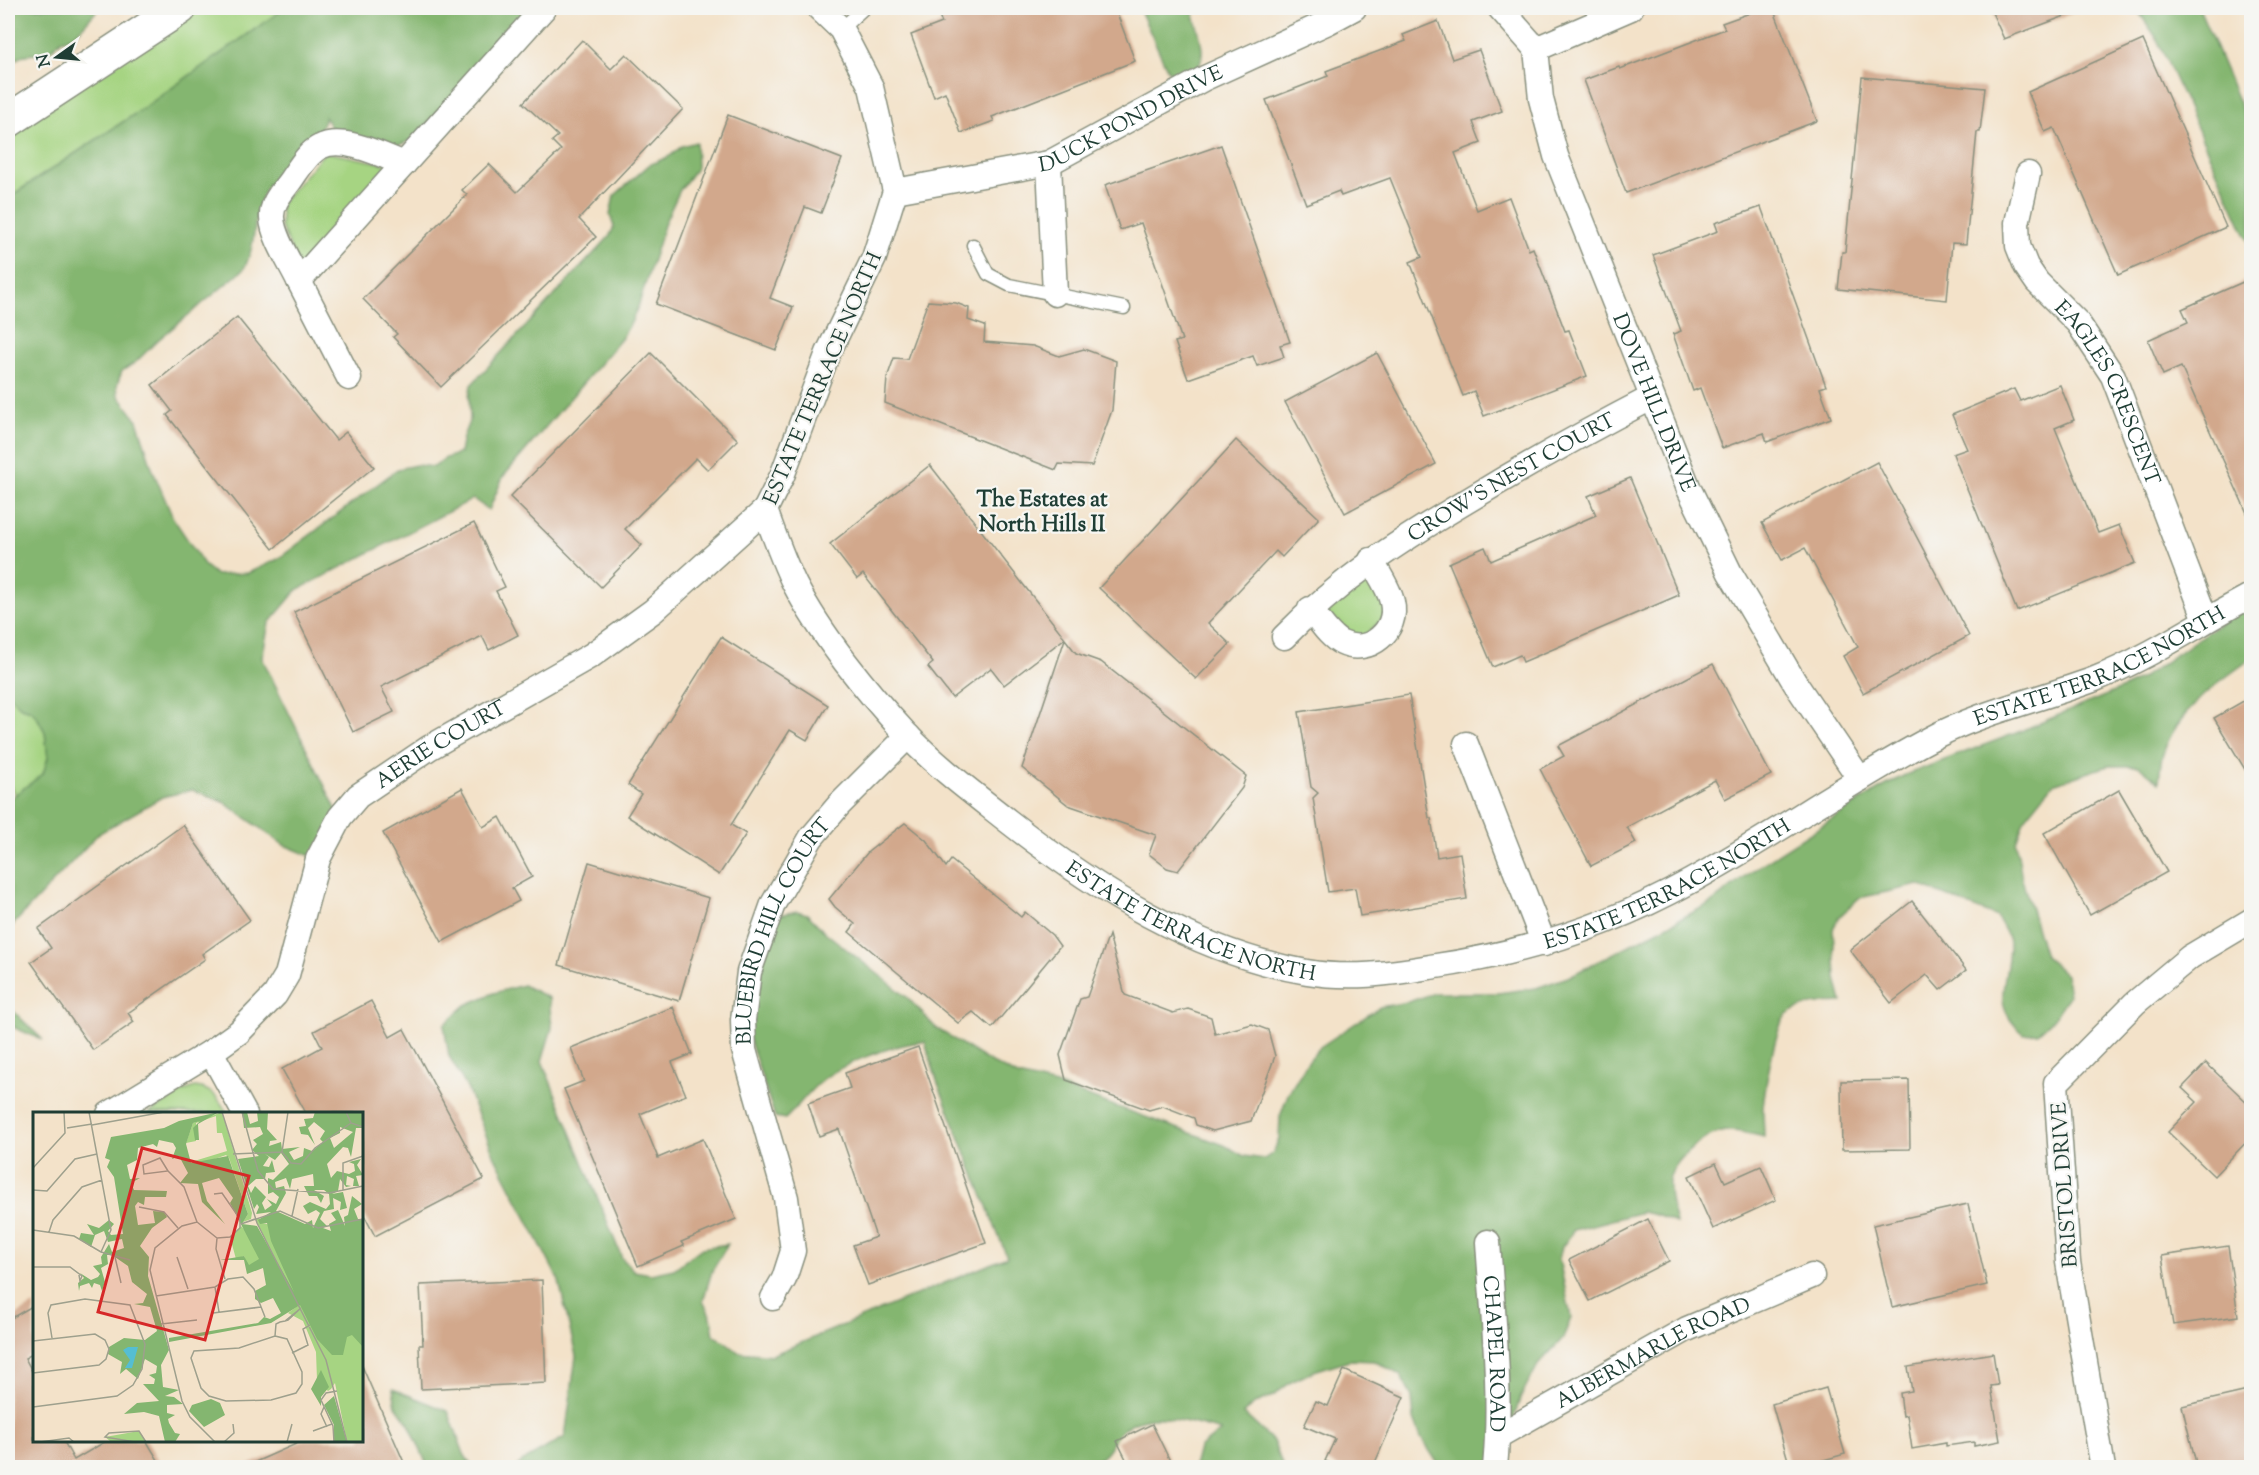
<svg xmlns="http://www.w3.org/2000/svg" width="2259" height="1475" viewBox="0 0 2259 1475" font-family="'Sorts Mill Goudy',serif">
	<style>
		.green { fill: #a6d482; stroke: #62885b; stroke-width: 1.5 }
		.forest { fill: #84b670; stroke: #527a52; stroke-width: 1.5 }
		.building { fill: #d2a88c }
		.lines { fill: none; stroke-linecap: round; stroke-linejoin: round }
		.service-casing { stroke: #89907e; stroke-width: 15 }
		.minor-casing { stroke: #89907e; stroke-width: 27 }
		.primary-casing { stroke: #89907e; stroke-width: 36 }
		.service { stroke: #fff; stroke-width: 12 }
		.minor { stroke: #fff; stroke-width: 24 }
		.primary { stroke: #fff; stroke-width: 33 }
		.labels { text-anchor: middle; stroke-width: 4.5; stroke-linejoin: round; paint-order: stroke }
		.street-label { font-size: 21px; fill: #1f3d34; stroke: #f6f6f2 }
		.neighbourhood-label { font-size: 22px; font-weight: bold; fill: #1f3d34; stroke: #f6f6f2 }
		.inset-road { fill: none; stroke: #9ea08d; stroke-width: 1.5 }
		.view { fill: #d62828; fill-opacity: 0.15; stroke: #d62828; stroke-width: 3 }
		.inset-edge { fill: none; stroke: #1f3d34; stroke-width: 3 }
	</style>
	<rect width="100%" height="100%" fill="#f6f6f2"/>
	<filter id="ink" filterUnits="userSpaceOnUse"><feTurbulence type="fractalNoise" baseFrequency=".0167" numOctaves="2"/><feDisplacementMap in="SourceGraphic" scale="12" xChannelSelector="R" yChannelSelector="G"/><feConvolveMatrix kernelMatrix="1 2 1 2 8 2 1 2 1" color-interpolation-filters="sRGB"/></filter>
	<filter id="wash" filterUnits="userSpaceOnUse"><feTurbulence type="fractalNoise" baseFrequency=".008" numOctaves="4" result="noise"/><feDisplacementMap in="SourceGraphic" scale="24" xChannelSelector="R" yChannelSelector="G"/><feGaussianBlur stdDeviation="1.35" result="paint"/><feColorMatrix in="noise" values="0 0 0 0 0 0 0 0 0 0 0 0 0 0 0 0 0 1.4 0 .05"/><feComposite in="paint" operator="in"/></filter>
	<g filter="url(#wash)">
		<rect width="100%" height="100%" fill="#f3e2c9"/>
		<g class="green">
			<path d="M180,8H285L135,114L8,198V121Z"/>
			<path d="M325,152L396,166L301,270L281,227V203Z"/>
			<path d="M1370,566L1390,612L1356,644L1315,610Z"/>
			<path d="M8,695L21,707L31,710L37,717L45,732L48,758L43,774L15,795L8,782Z"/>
			<path d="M195,1087C213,1089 219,1099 227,1113H149L184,1091Z"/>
		</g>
		<g class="forest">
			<path d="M8,8H100C87,19 79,37 61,40C45,58 45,52 25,55C19,56 12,63 8,67Z"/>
			<path d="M285,8H541L411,140C393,151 357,147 338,136C331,132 329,123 325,117C321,132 305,156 292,166C283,173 270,179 265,190C251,217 258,245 243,270L158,340L136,362L122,371L117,385L118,395L137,420L153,471L173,518L205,566L216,575L248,573L278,559L398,469L416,465L434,467L446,458L460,453L463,437L470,419L469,397L471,385L609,237L614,227L610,215L614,196L649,165L670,156L682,146L696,142L697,167L680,190L665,222L639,304L631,323L621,339L503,477L489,510L473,499L297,590L269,623L262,658L340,817L318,859L284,845L222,801L192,790L162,797L98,834L8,930V800L43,774L48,758L45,732L37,717L31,710L21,707L8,695V198L135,114Z"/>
			<path d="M1139,8H1192C1196,26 1213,61 1191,74C1188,76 1181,76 1177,77L1168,71Z"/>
			<path d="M2136,8H2199L2251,131V247L2156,37Z"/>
			<path d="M2251,605V659C2216,683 2177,711 2163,754C2160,762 2160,773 2159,782L2139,766H2108L2053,784L2024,820L2016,842L2022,879L2045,956L2066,975L2069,996L2054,1018L2038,1033L2024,1034C1987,1004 2010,980 2009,942C2008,934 2001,924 1997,917L1919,885L1859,898L1839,917L1833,929L1836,978L1842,1002C1827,1002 1794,1005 1784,1018C1775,1031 1764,1092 1763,1109C1763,1118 1764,1128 1764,1137C1752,1134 1739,1130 1727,1131C1706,1132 1672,1161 1669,1181C1668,1196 1672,1209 1676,1223L1656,1215L1642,1212L1574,1230L1562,1247L1559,1259L1571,1318L1563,1338L1538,1365L1520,1399L1506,1442L1489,1467H1438L1437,1462L1421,1438L1414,1419L1412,1397L1400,1375L1375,1361L1349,1360L1314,1371L1291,1382L1273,1396L1256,1403L1243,1413L1273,1441L1283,1467H1194L1199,1448L1221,1431C1189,1423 1148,1405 1120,1432C1113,1439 1111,1449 1104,1455C1099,1460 1091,1464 1084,1467H516L523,1461L565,1437L576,1356L559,1281L494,1155L467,1088L449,1056L444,1025L466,1005L494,993L523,985L549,998L552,1028L542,1061L622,1258L634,1271L651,1274L674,1269L702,1248L728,1244L712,1271L703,1301L711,1317L714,1335L726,1342L738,1352L772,1355L1007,1257L937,1081L925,1042C896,1043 843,1063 821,1081C807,1093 798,1107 785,1119L775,1117L743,1020L779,915L797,911L807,914L826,933L907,997L936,1028L988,1061L1018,1076L1056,1085L1224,1145L1244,1156L1264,1159L1273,1153L1279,1139L1280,1117L1288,1094L1307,1063L1320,1047L1380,1007L1408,1002L1435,993H1498L1536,988L1568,977L1711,903L1759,866L1876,791L1905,775L2016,733L2126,687L2154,670L2213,628Z"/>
			<path d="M8,1006L43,1040L8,1025Z"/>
			<path d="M393,1389L448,1411L464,1454L472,1467H428L409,1424L396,1406Z"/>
		</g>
		<g id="blocks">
			<g class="building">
				<path d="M936,8H1115L1135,61L992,117L994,121L961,133L945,92L934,97L911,35L942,23Z"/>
				<path d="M1764,8H1773L1817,121L1626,193L1584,80L1619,67L1620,69L1725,29L1722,23Z"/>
				<path d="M1990,8H2081V10L2004,39Z"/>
				<path d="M1438,21L1452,59L1479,50L1502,111L1473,122L1481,143L1455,153L1477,210L1509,197L1529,250L1533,248L1565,331L1569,330L1587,376L1484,416L1474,391L1463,396L1410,262L1422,257L1390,178L1341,196L1339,191L1306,204L1266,100L1328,76L1326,71L1406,41L1403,35Z"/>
				<path d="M582,40L611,69L626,54L683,109L579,219L596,237L441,387L393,337L397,334L363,299L467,195L462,190L489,164L517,192L561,150L552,141L558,136L523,103Z"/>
				<path d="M2143,40L2226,227L2118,275L2054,128L2045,132L2028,92Z"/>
				<path d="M1862,77L1985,88L1980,132H1977L1966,244L1952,243L1947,300L1838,289L1842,252H1845Z"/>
				<path d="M728,115L842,159L821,213L805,207L770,298L793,307L776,350L656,304Z"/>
				<path d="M1221,145L1290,342L1280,345L1284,357L1257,366L1253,356L1188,379L1175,342L1182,340L1141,223L1120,230L1105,185Z"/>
				<path d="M1761,207L1826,386L1820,388L1831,418L1767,442L1764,433L1722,448L1700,388L1693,391L1673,334L1681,331L1653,255L1718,231L1715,223Z"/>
				<path d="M2252,278V524L2181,367L2163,375L2148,340L2188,322L2182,309Z"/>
				<path d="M928,301L956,303L969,308L968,320L985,326L984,342L1033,346L1059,356L1084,349L1116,361L1112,410L1092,466L1059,464L1056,470L885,403L887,378L894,358L907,359Z"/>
				<path d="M237,317L336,440L346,432L374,467L273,549L167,415L172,411L152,385Z"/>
				<path d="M651,353L738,440L708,470L696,458L625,529L642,545L601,587L510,497Z"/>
				<path d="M1377,353L1436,464L1345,513L1285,402Z"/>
				<path d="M2060,385L2074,420L2055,428L2098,533L2119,525L2135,563L2017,611L1953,454L1967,449L1952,415L2014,389L2020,401Z"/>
				<path d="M1236,440L1319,518L1282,557L1276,551L1208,623L1230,644L1196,679L1099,588Z"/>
				<path d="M1877,462L1969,636L1863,693L1843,656L1858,647L1805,548L1782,560L1762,523Z"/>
				<path d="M930,465L1065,638L1004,685L991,668L952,698L928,667L933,663L863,574L857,579L830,544Z"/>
				<path d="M1630,478L1679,595L1523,662L1520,655L1493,667L1449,563L1485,547L1491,561L1596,515L1588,496Z"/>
				<path d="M474,523L505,587L496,591L518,635L489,650L482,636L381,687L394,712L353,732L294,612Z"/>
				<path d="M721,637L828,705L807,740L790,730L731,825L746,834L719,875L627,816L641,794L628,785Z"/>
				<path d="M1065,639L1076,653L1101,662L1246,776L1242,788L1178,871L1167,868L1149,854L1156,835L1068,805L1022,768Z"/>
				<path d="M1713,664L1771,775L1725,799L1715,780L1627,827L1636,843L1591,866L1540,769L1564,756L1558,746Z"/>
				<path d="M1409,695L1429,818H1431L1437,857L1460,853L1467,899L1360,916L1355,888L1328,892L1313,798L1318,793L1311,787L1299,712Z"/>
				<path d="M2252,696V781L2214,718Z"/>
				<path d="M462,788L483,827L500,817L532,877L512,888L519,901L442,942L383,833Z"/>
				<path d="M2119,790L2167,872L2090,915L2044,833Z"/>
				<path d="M905,823L926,840L946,867L951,860L1021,917L1025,912L1052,935L1060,946L992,1028L973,1012L958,1023L849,932L855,924L835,907L829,899L868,852Z"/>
				<path d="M183,825L250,920L202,954L205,959L128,1013L134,1022L93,1050L31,962L51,948L38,929Z"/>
				<path d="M589,862L709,898L679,1001L559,965Z"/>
				<path d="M1912,901L1966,970L1940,990L1927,975L1891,1003L1850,950Z"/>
				<path d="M1109,935L1125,995L1173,1013L1188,1009L1211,1017L1215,1034L1252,1024L1268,1030L1275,1056L1251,1121L1213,1131L1196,1125L1194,1118L1163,1106L1149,1110L1066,1080L1060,1055L1080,999L1087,997Z"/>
				<path d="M371,1001L390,1037L404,1029L484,1179L375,1236L362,1211V1113H306L282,1069L322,1047L314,1031Z"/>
				<path d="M673,1007L692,1054L672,1062L686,1095L640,1114L658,1158L703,1139L736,1219L681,1242L684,1246L638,1266L564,1089L584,1081L571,1048Z"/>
				<path d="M918,1047L986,1243L868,1285L853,1245L876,1237L839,1129L819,1136L808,1103L850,1088L845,1073Z"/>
				<path d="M2206,1063L2252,1107V1136L2214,1176L2168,1132L2197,1102L2182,1088Z"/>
				<path d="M1909,1080L1910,1149L1842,1150L1841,1081Z"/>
				<path d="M1716,1163L1725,1182L1761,1166L1776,1200L1713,1229L1689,1176Z"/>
				<path d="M1968,1204L1987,1285L1892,1307L1873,1225Z"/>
				<path d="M1648,1219L1669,1261L1590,1301L1569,1260Z"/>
				<path d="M2228,1246L2238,1316L2173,1325L2162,1256Z"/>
				<path d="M542,1280L546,1383L421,1389L419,1345H423L420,1285Z"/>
				<path d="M34,1305V1353L25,1358L34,1375V1440H63L74,1460L108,1440H146L158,1460L145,1467H14L8,1457V1320Z"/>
				<path d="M1993,1353L1998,1385L1991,1386L2000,1441L1974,1446V1442L1946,1446V1443L1912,1449L1907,1415L1903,1416L1900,1393L1912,1391L1908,1367Z"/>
				<path d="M362,1366L406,1467H244L305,1440H362Z"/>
				<path d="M1344,1370L1404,1397L1373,1467H1338L1325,1461L1335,1439L1304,1426L1316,1401L1328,1406Z"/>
				<path d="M1826,1388L1845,1454L1799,1467H1790L1772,1404Z"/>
				<path d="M2252,1390V1467H2197L2182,1406Z"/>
				<path d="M1152,1424L1173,1467H1130L1117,1441Z"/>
			</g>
		</g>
	</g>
	<g filter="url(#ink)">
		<use href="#blocks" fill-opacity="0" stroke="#89907e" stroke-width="1.5"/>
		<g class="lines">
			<g class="service-casing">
				<g id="service">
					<path d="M841,29L864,8"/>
					<path d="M973,245L988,274L1009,285L1124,308"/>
				</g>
			</g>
			<g class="minor-casing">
				<g id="minor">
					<path id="s1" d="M819,8L841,29L871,87L895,191L874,258L828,353L782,476L765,510C774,535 783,561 795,585C821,635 867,692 906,734C936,766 974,794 1008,821C1095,889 1196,953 1307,972C1349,979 1389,974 1430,967C1522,954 1610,926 1691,881C1771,837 1847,783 1928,740C1980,712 2039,700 2095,679C2150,657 2199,623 2252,595"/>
					<path id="s2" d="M1500,8L1536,49L1541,99L1556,156L1689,489L1730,573L1795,683L1860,779"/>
					<path d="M1536,49L1631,8"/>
					<path d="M1049,163L1055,294"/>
					<path id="s3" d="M2028,174L2017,223L2018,246L2026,266L2037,282L2078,323L2113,376L2206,620"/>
					<path id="s4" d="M895,191L1049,163L1205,78L1328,22L1354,8"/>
					<path d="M299,281C291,264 273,237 272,218C271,203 282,192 290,181C298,170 307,153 320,147C342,135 382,155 404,164"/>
					<path d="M349,378L299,281L544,8"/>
					<path d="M1310,609C1320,621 1329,637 1342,643C1369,656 1399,630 1392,602C1389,588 1378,573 1371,560"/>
					<path id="s5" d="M1284,637C1340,579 1398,542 1467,501C1528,464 1589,430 1651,398"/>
					<path d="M1466,744L1544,944"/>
					<path id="s6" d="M211,1052L239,1032L275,995L287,975L318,859L340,817L358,796L429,748L592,655L653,611L765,510"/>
					<path d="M109,1114L211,1052L245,1114"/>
					<path id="s7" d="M1488,1242C1493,1317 1502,1392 1495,1468"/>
					<path id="s8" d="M773,1298L784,1279L793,1251L786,1198L744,1050L743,1020L749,972L773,904L811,838L839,805L908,736"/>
					<path id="s9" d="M1498,1436L1687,1329L1812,1276"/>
					<path d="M2103,1468L2068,1262L2056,1083L2135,1003L2190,957L2252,920"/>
				</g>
			</g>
			<g class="primary-casing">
				<path id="primary" d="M8,121L180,8"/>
			</g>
			<use href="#service" class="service"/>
			<use href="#minor" class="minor"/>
			<use href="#primary" class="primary"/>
		</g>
	</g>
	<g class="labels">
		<g class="street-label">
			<text dy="7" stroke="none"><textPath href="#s4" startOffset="249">DUCK POND DRIVE</textPath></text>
			<text transform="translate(822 378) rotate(-67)" y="7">ESTATE TERRACE NORTH</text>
			<text dy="7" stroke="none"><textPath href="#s3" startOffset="248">EAGLES CRESCENT</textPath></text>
			<text dy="7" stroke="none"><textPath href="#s2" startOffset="429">DOVE HILL DRIVE</textPath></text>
			<text dy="7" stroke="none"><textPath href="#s5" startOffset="279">CROW'S NEST COURT</textPath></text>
			<text dy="7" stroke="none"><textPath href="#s1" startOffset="2150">ESTATE TERRACE NORTH</textPath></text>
			<text dy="7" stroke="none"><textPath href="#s6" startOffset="402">AERIE COURT</textPath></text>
			<text dy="7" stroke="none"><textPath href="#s1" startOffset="1664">ESTATE TERRACE NORTH</textPath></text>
			<text dy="7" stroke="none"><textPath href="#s1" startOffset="1160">ESTATE TERRACE NORTH</textPath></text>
			<text dy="7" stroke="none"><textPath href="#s8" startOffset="386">BLUEBIRD HILL COURT</textPath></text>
			<text transform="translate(2064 1185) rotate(-94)" y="7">BRISTOL DRIVE</text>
			<text dy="7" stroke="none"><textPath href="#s9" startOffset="176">ALBERMARLE ROAD</textPath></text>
			<text dy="7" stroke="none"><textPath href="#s7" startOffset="112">CHAPEL ROAD</textPath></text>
		</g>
		<g class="neighbourhood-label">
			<text x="1042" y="506">The Estates at<tspan x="1042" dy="25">North Hills II</tspan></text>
		</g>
	</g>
	<g transform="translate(33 1112)">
		<rect width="330" height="330" fill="#f3e2c9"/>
		<path d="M189,0L219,101L218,107L210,110L215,102L196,46L193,43L162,54L158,50L194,39L189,21H184L183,4L163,11V29L153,31L160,11ZM226,106L229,111L285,123L330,114V330H314L302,271L298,277L295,279L284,268L283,240L270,209L255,201L266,193L222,107ZM208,114L217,124L227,148L215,154L211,144L203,147L197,125ZM106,319L113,330L77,329L72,325Z" fill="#a6d482"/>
		<path d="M186,0L165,12L166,28H162L160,16L167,9L160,11L153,32L158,51L195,44L215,102L209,112L224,114L261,180L238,129L234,111L227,112L225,108L238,100L223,102L226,95L224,92L221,97L205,47L226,44L219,38L224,32L220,28L230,22L227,15L211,16L209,0H214L217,12L225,9L224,0H235L234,17L244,28L237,29L236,34L248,30L249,37L267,35L256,40L261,48L270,44L271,36L279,39L290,30L287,27L292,19L281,10L275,16L282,33L275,23L268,22L266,15L273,14L271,7L280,6L282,0H330V16H323L318,45L315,36L310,35L294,52L298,66L304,59L316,62L322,59L321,52L316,50L328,47L324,53L330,63L323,64L326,74H320L321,67L314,64L313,73L318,74L313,75L307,67L305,79L299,82L310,80L314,96L307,98L308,90L300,86L301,97L291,99L287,107L294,114L290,116L298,119L296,112L303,108L298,101L305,98L312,114L311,105L315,103L319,84L329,92L321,97L325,107H330V235L319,223L314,225L310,243H299L284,227L267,193L238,211L136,230V226L225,211L231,205L237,207L248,201L240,186L228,191L222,187V179L233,173L230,156L214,162L211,148H187L211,144L216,153L226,147L197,91L200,86L186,66L169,71L174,89L192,112L169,90L165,72L147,71L155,61L146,44L139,47L143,36L140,31L126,28L124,35L120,32L105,36L104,48L94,53L97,67L107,66L98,71L101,78L134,79L133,85H112L111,93L105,90L102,94L105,113L122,111L120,99L131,100L134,105L119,116L107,134L116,145L115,164L136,238L128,253L130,275L146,278L132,284L141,285L150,292L134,293V301L142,303L135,307L136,311L142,321L147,322L142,330H132L126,304L111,300L91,302L104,291L126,289L110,272H121L122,267L116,263L123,261L124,254L112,247L105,267L93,257L87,262L89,250L75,242L76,235L91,226L112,228L124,219L117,195L101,192L110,191L114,182L99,170L95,154L79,143H74L75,152L68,156L72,170L69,179L67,173L61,171L59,176L56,171L47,174L46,179L45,171L51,166L47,161L58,168L65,165L67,162L60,154L69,152L68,145L76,132L79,140L91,136L89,127L75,130L71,119L62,123L58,135L46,127L48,121L61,123L54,112L66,116L76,108L81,112L75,119L78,123L90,122L81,65L74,55L77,48L72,46L78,25L131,16L146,9ZM307,15L320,20L301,36L297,26L307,21ZM248,41L256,52L240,68L235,66V82L240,80L246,85L243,92L234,87L239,93L232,98L229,91L233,85L222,74L218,81L215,74L223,67H232L233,61L242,60L239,48L236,55L230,54L236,45L232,42L242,48ZM280,62L281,74H271L276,84H284L288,91L291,84L281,78H291L296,82L297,92L293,97L277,90L270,94L275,102L283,98L287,101L280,116L279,108L272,112L243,99L253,81L251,74L243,76L242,70L253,66L257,77L259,67ZM288,258L296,275L288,285V294L278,277ZM301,284L314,330H301V313L291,293ZM178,287L187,291L192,303L171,315L156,299L159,293Z" fill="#84b670" fill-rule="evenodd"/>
		<path d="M95,235H105L99,256H92L97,248L90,238Z" fill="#55bed2"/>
		<path class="inset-road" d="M56,0L78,118L68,140M189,0L224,111L293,248L314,330M209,0L225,59L240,77L296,81L330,74M313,0L318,11L330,15M59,13L131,0M34,16L59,12M249,40L258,51L268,52L282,36L318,11M249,40L255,0M200,42L249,40M127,46L135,59L111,62L110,53ZM0,56L32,21L31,0M135,59L151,75L164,110M0,78L14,79L42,47L64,42M310,79V51L330,44M181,82L189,81L207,107V116L197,125L184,126L164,110L149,114L122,136L117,158L149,289L157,305L182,330M106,95L131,100L145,116M259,104L265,77M222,107L208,112L247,99L285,116L330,107M0,118L41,124L68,140L97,148M16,120L20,108L49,75L69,68M184,126L183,137L192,167M82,145L88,171M144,145L155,177M0,155H37L49,164L47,169L46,163M182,175L186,200M123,184L182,175L195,167L210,165L221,177L232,205M180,201L228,195M128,212L164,208M242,224L254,227L269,260V272L263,281L238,288L193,289L176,284L168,276L158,246L161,239L206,236ZM242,224L243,212L247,210L252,209L255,208L268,196L252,209M0,229L62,222L72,228L76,237L73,247L66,253L0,261M259,241L275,233L270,217L277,213M0,295L84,284L100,273L109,257L112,232L97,193L52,187L18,193L15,201L19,226M291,295L288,302L294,315M280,319L299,312M7,330L36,326L41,330M102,330L72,325L76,321L106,319L113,330M191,330L201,321L200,312M254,330L259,312M301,330L300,314L288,288L293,281L304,279"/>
		<path class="view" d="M109,36L216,64L172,228L65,200Z"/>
		<rect width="330" height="330" class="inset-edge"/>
	</g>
	<rect width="2259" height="1475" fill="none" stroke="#f6f6f2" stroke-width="30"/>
	<g transform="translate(57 57) rotate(255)" stroke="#f6f6f2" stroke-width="4.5" paint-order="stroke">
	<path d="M0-4.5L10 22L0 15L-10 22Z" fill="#1f3d34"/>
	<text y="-9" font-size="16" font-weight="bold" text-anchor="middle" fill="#1f3d34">N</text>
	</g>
</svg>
